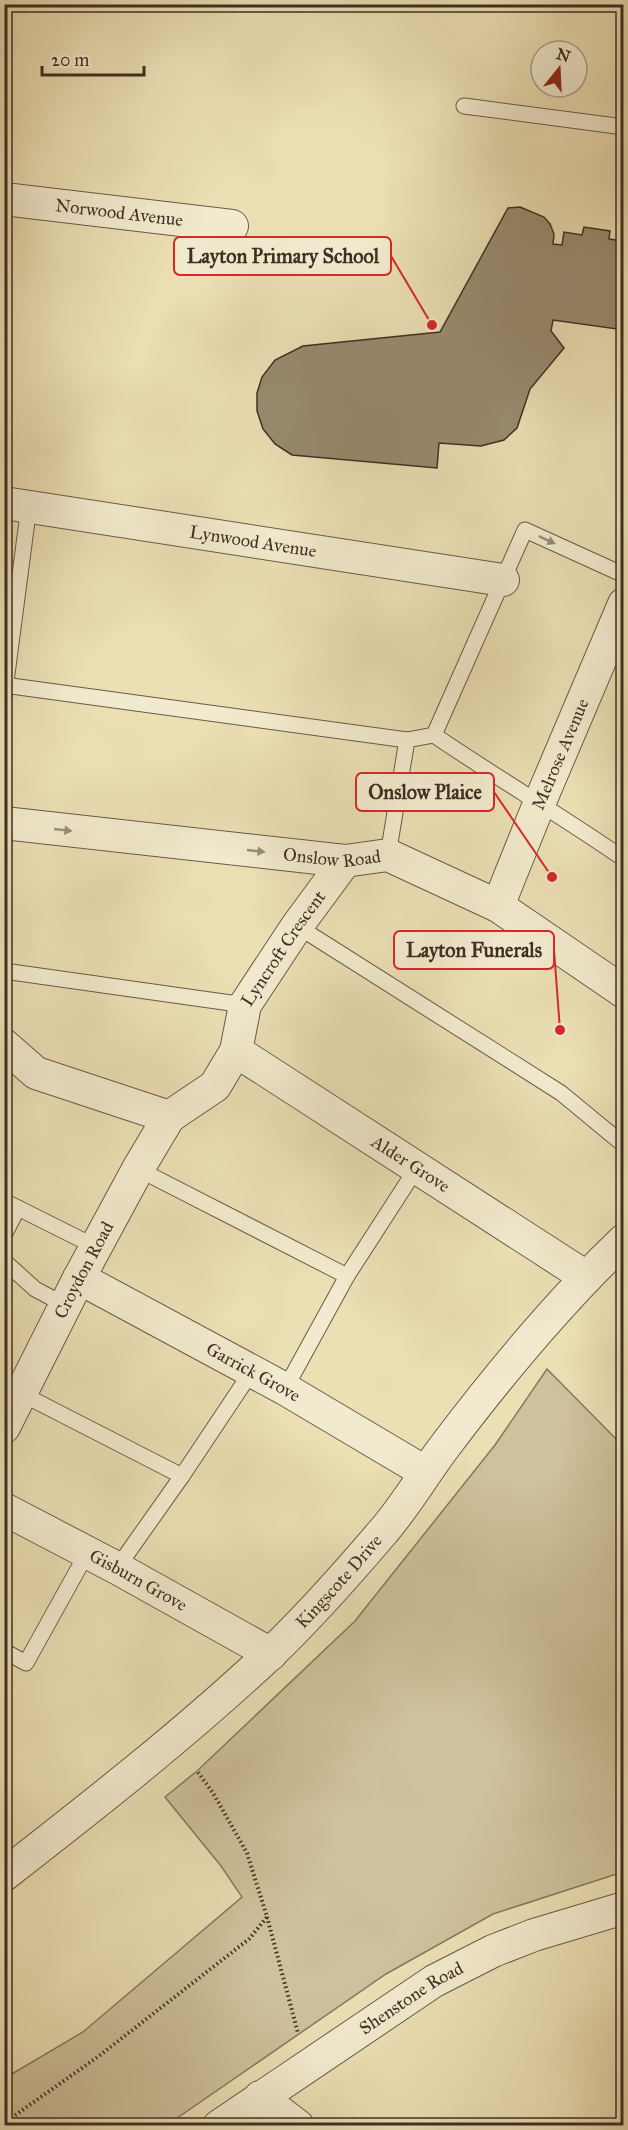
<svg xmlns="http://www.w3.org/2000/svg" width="628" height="2130" viewBox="0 0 628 2130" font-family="'IM FELL Great Primer',serif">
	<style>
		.green { fill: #cec19c; stroke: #867860; stroke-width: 1.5 }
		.building { fill: #988b6f; stroke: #3e2f24; stroke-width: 1.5 }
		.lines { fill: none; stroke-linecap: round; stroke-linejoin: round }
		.service-casing { stroke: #695b48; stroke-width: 17 }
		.minor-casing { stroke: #695b48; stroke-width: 34 }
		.path { stroke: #3e2f24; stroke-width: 4; stroke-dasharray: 1.5 3; stroke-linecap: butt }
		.service { stroke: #f2eace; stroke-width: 15 }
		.minor { stroke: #f2eace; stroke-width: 32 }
		.oneway { fill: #988c79 }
		.labels { text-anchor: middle; stroke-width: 5; stroke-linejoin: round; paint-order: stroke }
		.street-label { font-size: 18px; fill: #3e2f24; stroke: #f2eace }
		.leader { fill: none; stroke: #d62828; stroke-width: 2 }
		.callout-dot { fill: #d62828; stroke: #f2eace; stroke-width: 2 }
		.callout { fill: #f2eace; stroke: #d62828; stroke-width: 2 }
		.callout-label { font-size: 20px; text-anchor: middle; font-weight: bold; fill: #3e2f24 }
	</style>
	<rect width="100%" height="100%" fill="#ebdfb4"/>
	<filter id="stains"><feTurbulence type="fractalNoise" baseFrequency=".00333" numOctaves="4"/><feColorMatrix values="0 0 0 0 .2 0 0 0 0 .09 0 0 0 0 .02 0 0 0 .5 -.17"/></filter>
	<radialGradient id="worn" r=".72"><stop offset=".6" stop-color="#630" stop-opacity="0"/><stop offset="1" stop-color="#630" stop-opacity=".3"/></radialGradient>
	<path class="green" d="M547,1369L623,1446V1872L493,1914L386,1974L167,2125H5V2078L83,2032L242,1897L221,1866L165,1797L197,1771L355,1621L495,1445Z"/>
	<path class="building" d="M520,207L544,217L550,224L554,234L553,244L562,245L564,232L582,235L584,227L610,231L609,239L624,241V330L553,320L551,331L564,348L530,389L517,428L504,440L481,446L439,443L437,468L292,455L275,444L263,429L257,411V393L262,377L275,360L303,346L440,332L508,208Z"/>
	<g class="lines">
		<g class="service-casing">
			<g id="service">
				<path d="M464,106L624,127"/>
				<path d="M4,685L407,740"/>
				<path d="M4,697L29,506"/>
				<path d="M434,735C497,778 562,816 624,859"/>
				<path d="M388,855L407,740L434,735L525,530L624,575"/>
				<path d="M297,926L561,1093L624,1145"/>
				<path d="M4,971L245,1005"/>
				<path d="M138,1169L347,1276"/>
				<path d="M4,1201L96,1247"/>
				<path d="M4,1235L18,1208"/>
				<path d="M4,1261L35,1289L65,1305"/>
				<path d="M285,1389L347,1276L416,1169"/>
				<path d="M22,1394L182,1476"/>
				<path d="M117,1568L182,1476L252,1371"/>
				<path d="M4,1651L26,1663L87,1553"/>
			</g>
		</g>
		<g class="minor-casing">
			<g id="minor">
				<path id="s1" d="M4,199L232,226"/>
				<path id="s2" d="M4,503L503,580"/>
				<path id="s3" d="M4,823L345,861L388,855L498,906L624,992"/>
				<path id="s4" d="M498,906L539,804L624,604"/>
				<path id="s5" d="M4,1045L36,1073L169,1117L215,1086L236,1051L245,1005L297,926L345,861"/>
				<path id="s6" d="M236,1051L586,1277"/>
				<path id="s7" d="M79,1278L285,1389L425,1472"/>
				<path id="s8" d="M4,1427L79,1278L138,1169L169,1117"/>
				<path id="s9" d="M4,1509L117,1568L271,1654"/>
				<path id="s10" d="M4,1875C95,1804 186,1733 270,1654C309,1617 346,1575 381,1534C405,1507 423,1475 445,1446C500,1373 558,1303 624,1240"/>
				<path d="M260,2097L298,2126"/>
				<path id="s11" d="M219,2126L434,1981L493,1951L534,1935L624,1908"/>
			</g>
		</g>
		<g class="path">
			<path d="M267,1917L298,2033"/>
			<path d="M4,2123L99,2056L249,1939L267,1917L247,1853L213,1793L197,1771"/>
		</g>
		<use href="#service" class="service"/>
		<use href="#minor" class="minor"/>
	</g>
	<defs><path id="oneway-solid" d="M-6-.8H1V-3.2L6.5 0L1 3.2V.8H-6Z" transform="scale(1.5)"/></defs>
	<g class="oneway">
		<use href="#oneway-solid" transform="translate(547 540) rotate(25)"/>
		<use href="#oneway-solid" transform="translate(63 830) rotate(6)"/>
		<use href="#oneway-solid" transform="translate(256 851) rotate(6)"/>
	</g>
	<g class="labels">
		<g class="street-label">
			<text dy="6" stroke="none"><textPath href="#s1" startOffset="116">Norwood Avenue</textPath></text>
			<text dy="6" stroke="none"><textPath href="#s2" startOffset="252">Lynwood Avenue</textPath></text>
			<text dy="6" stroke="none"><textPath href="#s4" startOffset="164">Melrose Avenue</textPath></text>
			<text dy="6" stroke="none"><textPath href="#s3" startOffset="330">Onslow Road</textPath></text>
			<text dy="6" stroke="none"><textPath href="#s5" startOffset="394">Lyncroft Crescent</textPath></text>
			<text dy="6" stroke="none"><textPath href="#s6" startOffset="208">Alder Grove</textPath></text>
			<text dy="6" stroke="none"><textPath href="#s8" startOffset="176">Croydon Road</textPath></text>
			<text dy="6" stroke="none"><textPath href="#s7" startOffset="198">Garrick Grove</textPath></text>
			<text dy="6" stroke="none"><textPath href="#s9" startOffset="152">Gisburn Grove</textPath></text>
			<text dy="6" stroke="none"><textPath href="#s10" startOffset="446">Kingscote Drive</textPath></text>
			<text dy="6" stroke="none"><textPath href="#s11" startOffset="231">Shenstone Road</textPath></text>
		</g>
	</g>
	<path class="leader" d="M432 325L391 256M552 877L494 792M560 1030L554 950"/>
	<g class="callout-dot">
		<circle cx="432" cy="325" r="6"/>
		<circle cx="552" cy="877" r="6"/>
		<circle cx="560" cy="1030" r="6"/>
	</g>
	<g class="callout">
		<rect x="174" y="237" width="217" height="38" rx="6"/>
		<rect x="356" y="773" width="138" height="38" rx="6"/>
		<rect x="394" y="931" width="160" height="38" rx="6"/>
	</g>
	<g class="callout-label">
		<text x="283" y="263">Layton Primary School</text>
		<text x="425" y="799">Onslow Plaice</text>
		<text x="474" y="957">Layton Funerals</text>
	</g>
	<rect width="628" height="2130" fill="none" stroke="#ebdfb4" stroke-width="24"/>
	<rect x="6" y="6" width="616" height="2118" fill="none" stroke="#3e2f24" stroke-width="3"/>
	<rect x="12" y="12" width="604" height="2106" fill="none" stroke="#3e2f24" stroke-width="1.5"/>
	<g transform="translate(559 69) rotate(18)"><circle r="28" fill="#f2eace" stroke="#aa9f8a" stroke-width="1.5"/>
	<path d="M0-4.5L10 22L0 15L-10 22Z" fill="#8f2418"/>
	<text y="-9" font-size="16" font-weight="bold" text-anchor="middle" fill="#3e2f24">N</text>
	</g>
	<path d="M42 66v9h102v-9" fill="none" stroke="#3e2f24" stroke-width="3"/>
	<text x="51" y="66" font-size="18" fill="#3e2f24" stroke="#f2eace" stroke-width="4.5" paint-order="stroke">20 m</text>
	<rect width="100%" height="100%" filter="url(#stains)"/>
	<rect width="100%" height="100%" fill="url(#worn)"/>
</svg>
